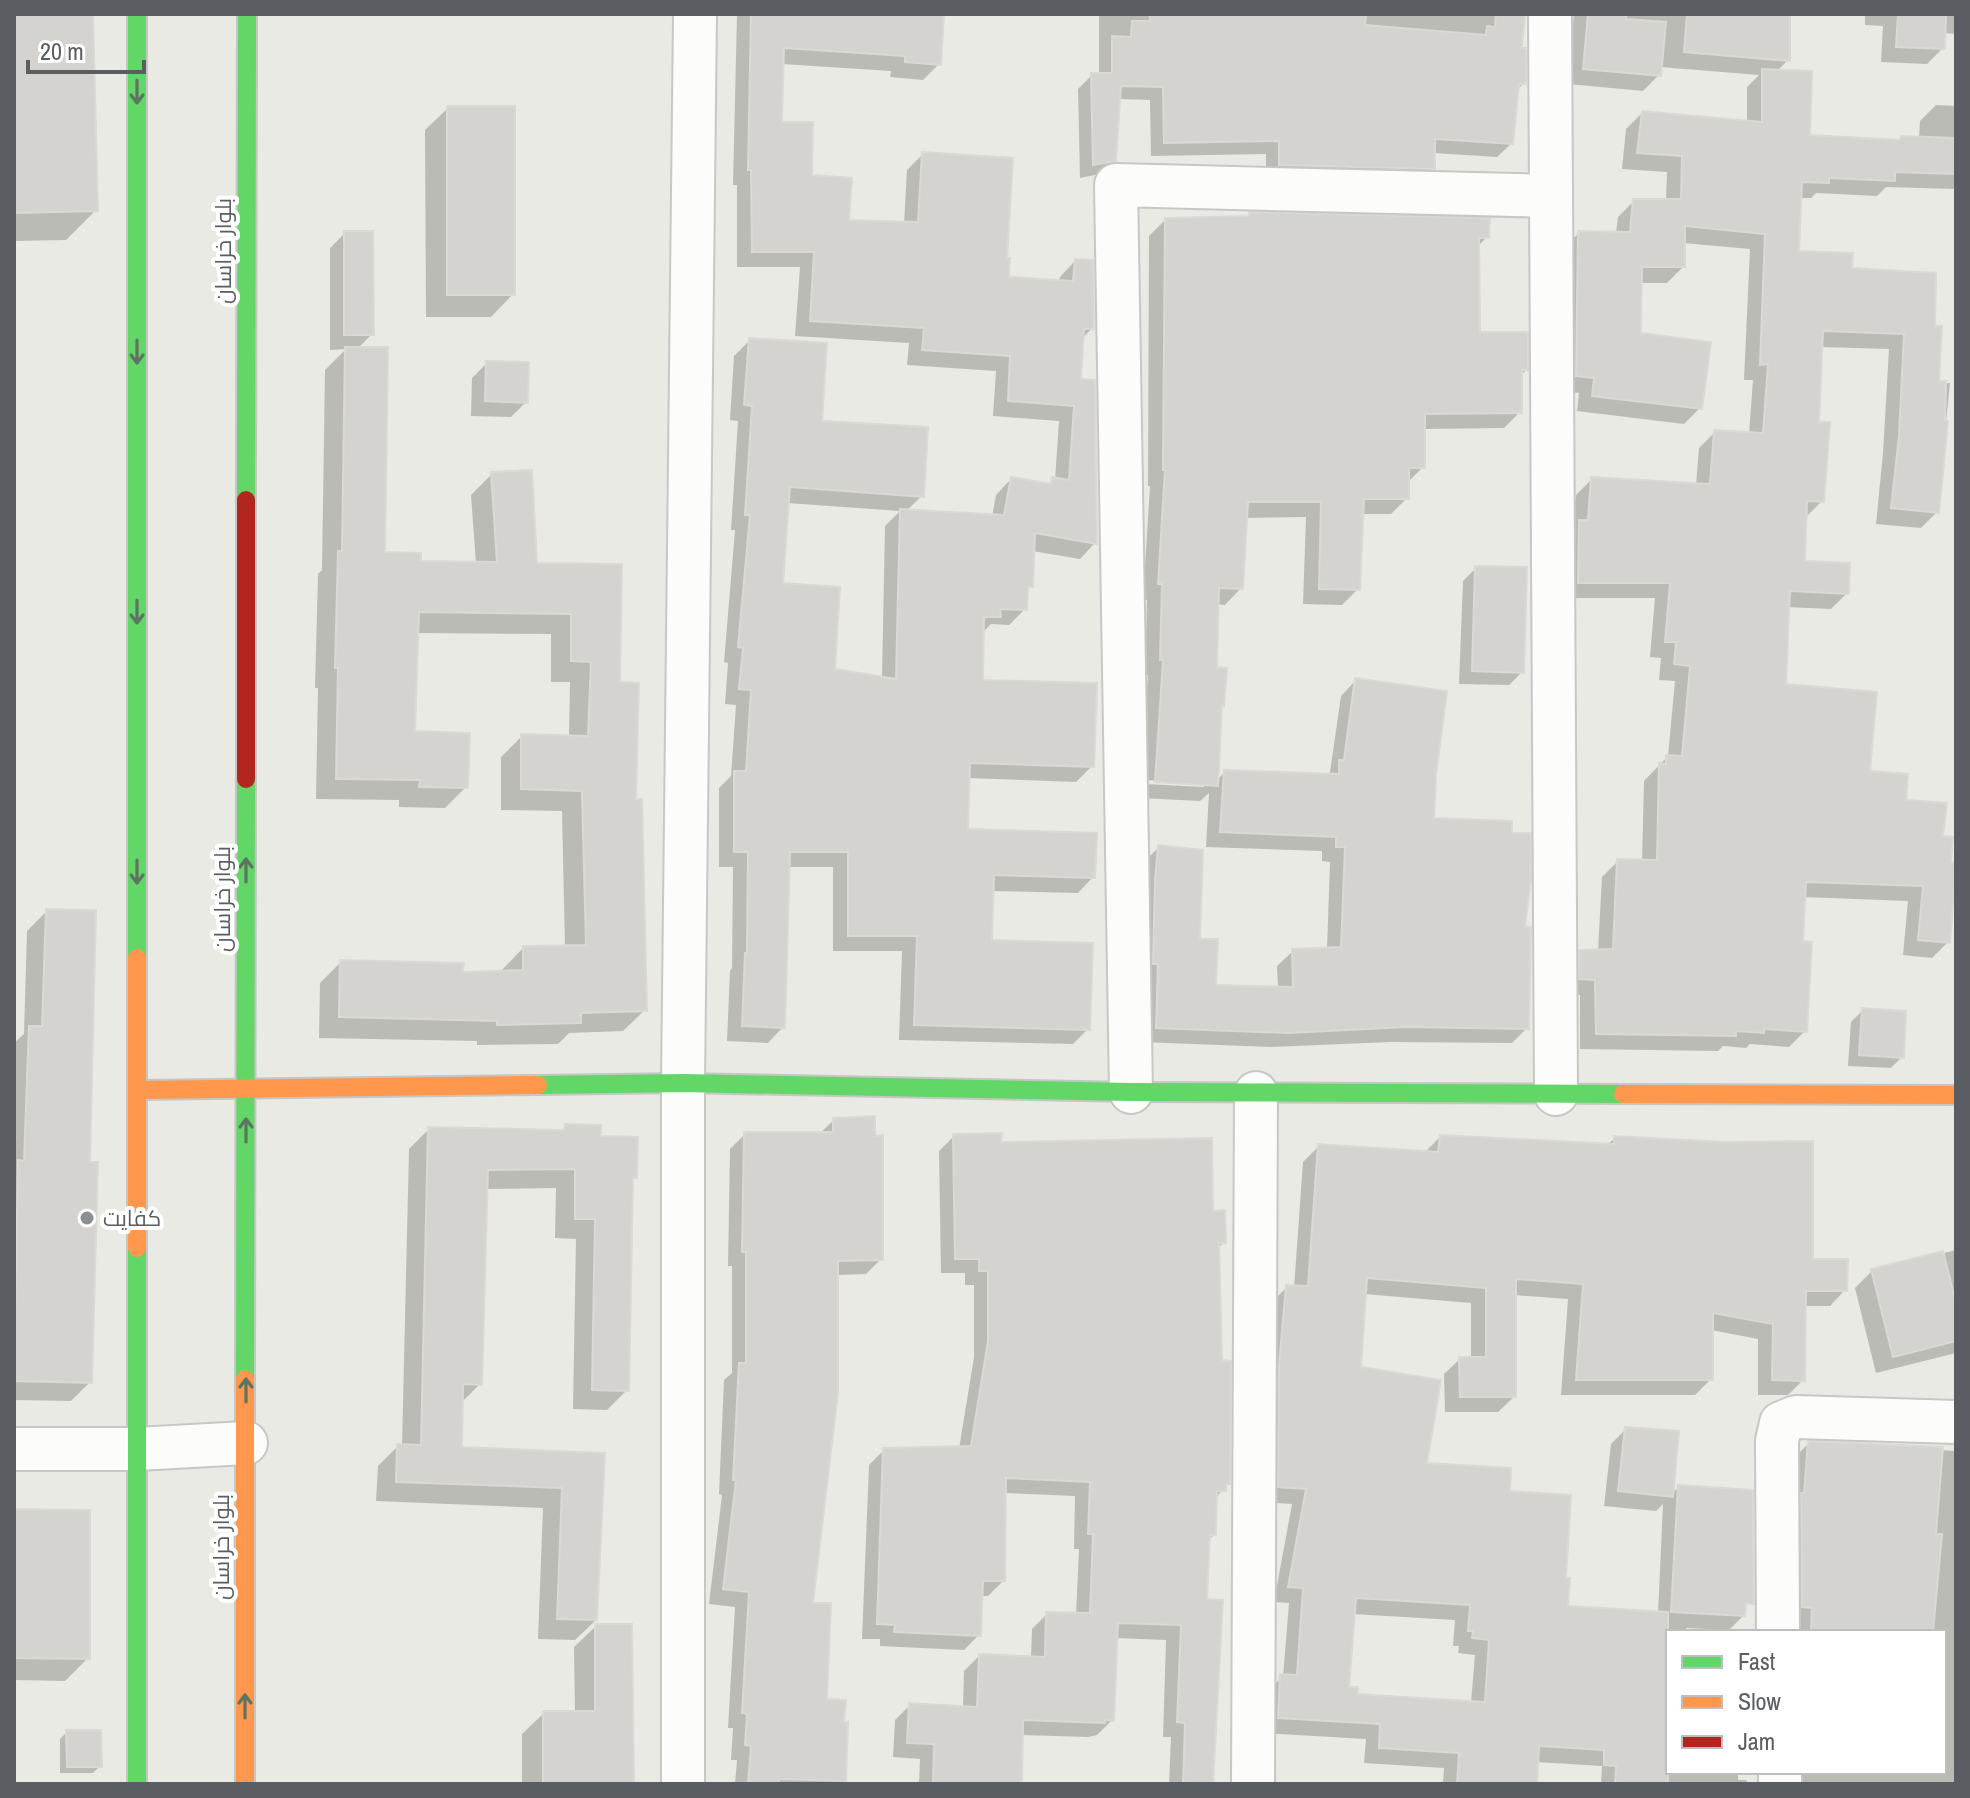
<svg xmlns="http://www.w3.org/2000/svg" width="1970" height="1798" viewBox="0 0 1970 1798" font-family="'Archivo Narrow',Cairo,sans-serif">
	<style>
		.shadow { fill: #0003; fill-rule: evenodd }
		.building { fill: #d4d3cf; stroke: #dad9d4; stroke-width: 2; fill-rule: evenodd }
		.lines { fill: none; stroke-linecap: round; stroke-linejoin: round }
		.street-casing { stroke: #c7c8c6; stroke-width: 46 }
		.fast-casing { stroke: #c5c6c5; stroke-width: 22 }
		.slow-casing { stroke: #c5c6c5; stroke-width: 22 }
		.jam-casing { stroke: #c5c6c5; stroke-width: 22 }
		.street { stroke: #fcfcfb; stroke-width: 42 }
		.fast { stroke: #63d668; stroke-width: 18 }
		.slow { stroke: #ff974d; stroke-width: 18 }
		.jam { stroke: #b3261e; stroke-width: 18 }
		.oneway { stroke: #5c7563 }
		.poi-dot { fill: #8c8e90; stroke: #fff; stroke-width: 3 }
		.labels { text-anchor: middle; stroke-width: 8; stroke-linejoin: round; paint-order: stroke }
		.street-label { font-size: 22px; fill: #5a5d62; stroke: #fff }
		.poi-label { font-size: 22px; fill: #5a5d62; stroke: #fff; text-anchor: start }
	</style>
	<rect width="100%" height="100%" fill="#eaeae4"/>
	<g class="shadow">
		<path d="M91,14L96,210L66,240L14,241V15Z"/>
		<path d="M737,14H942L939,64L923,80L890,77L891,71L782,64L780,124L810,177L847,222L904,224L907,170L923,154L1005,260L1007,278L1059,282L1060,277L1075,261L1092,328L1082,339L1079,381L1095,543L1080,559L1032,551L1031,587L1026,591L1025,609L1009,625L991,624L982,633L980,682L1092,766L1076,782L967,778L966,831L1093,877L1078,893L992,891L990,942L1088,1029L1073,1044L899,1040L902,951H833V867H787L783,1027L768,1043L727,1041L730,971L732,968L733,867H719V788L731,776L736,705L725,704L728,663L724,662L735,530H731L738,421L730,420L734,356L750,340L820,422L922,496L906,511L992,517L996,495L1011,479L1047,486L1055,480L1059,421L993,416L996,371L907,365L909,343L795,336L800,267H737V185H733ZM787,503L900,511L885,526L882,678L833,671L781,585Z"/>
		<path d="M1099,14H1523L1520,49L1524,83L1516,91L1511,144L1497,157L1433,153V168L1420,182L1266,178V154L1151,156L1150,100L1118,99L1114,160L1100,174L1080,178L1078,89L1092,75H1099Z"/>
		<path d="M1574,14H1788V60L1776,72L1808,137L1897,142L1901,138H1919L1920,121L1936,105L1956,106V189L1886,187L1877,196L1816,193L1811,198H1799L1797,253L1850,270L1932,328L1936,383H1950L1937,512L1921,528L1876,524L1883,453L1889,349L1820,347L1817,424L1822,501L1806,517L1803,563L1847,593L1831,609L1787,607L1784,686L1867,772L1903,801L1941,837L1948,942L1932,958L1903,955L1908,901L1803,897L1801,943L1805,1031L1789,1047L1750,1044L1746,1048L1723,1046L1718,1051L1580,1049V995H1564V968L1580,952L1598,951L1602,877L1618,861L1642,862L1644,781L1668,756L1675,681L1659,680L1661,658L1650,657L1655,598H1563L1576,495L1592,479L1696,485L1699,448L1715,432L1749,434L1753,380H1744L1750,249L1683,243V267L1667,283H1640L1638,335L1700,408L1684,424L1577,411L1579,393L1561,391L1563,249L1579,233H1616L1618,217L1634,201H1666L1667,172L1622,169L1626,129L1642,113L1747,123V87L1759,75L1660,67L1659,75L1643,91L1568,84Z"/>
		<path d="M1865,14H1956V34L1943,33V48L1927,64L1881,62L1883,26L1865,25Z"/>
		<path d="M448,108L513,294L491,317H426L425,130Z"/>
		<path d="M1250,214L1487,237L1477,247L1478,334L1526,370L1520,376V412L1504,428L1423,429V467L1407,483V498L1391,514H1361L1358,589L1342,605L1303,604L1306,517L1245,518L1241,588L1225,605L1217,604L1215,669L1222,705L1220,707L1217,780L1225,772L1327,776L1330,772L1341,696L1356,680L1434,775L1432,820L1523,928L1527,1028L1512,1043L1390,1042L1271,1047L1141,1042L1144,862L1159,847L1214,987L1278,989L1277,966L1293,951L1327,949L1330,862L1322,861V851L1206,847L1209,793L1200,801L1140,798L1148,675H1145L1147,600L1143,599L1150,486H1148L1149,236L1165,220L1247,218ZM1145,780L1204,783V787L1145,784Z"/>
		<path d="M345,233L372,334L357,349L383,554L419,563L476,564L471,495L492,474L535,565L620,566L617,684L634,801L645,1010L623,1031L569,1033L558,1044L477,1045V1041L319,1038L320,983L341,962L461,974L502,973V970L523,948H565L562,811L501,810V757L522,736L569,738L570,682H551V634L417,633L413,733L466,787L445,808L399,807V800L316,799L318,688H315L318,574L322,570L325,370L346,349L330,350V248Z"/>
		<path d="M487,363L526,402L511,417L471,416L472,378Z"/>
		<path d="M1476,568L1522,672L1509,685L1459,684L1463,581Z"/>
		<path d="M47,911L88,1164L90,1382L71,1401L14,1400V1043L24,1034L27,931Z"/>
		<path d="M1863,1010L1902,1057L1891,1068L1848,1066L1851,1022Z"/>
		<path d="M834,1120L881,1259L866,1274L836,1275L811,1604L825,1701L842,1724H846L844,1784H735L737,1760H731L733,1728H728L735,1607L709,1604L722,1495L719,1494L724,1380L732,1373V1266H728L730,1149L745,1134H819Z"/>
		<path d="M565,1126L599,1138L635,1178L631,1182L627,1390L607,1410L573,1409L576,1239L555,1238L556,1188L485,1189L480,1384L461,1403L460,1449L603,1455L596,1620L575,1640L538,1639L543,1508L376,1501L378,1466L398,1446H402L409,1149L429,1129L560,1132Z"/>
		<path d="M954,1136L999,1144L1211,1213L1224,1242L1217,1249L1220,1362L1228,1483L1215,1499L1214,1535L1207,1541L1205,1601L1211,1784H1169L1171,1737H1163L1166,1640L1115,1638L1112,1720L1097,1735L1088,1737L1021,1735L1020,1784H919L920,1759L893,1757L895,1720L910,1705L963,1708L964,1671L979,1656L1031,1658L1032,1629L1047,1614L1076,1615L1079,1549H1074L1075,1496L1004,1493L1003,1581L988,1596H980L979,1635L964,1650L880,1646V1639H862L869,1465L884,1450L959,1449L974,1357V1285H965V1273H941L939,1151Z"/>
		<path d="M1440,1137L1607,1145L1615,1138L1811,1261L1845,1290L1830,1306H1804L1803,1380L1788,1395H1758V1339L1711,1330V1379L1695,1395H1561L1568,1299L1514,1295V1397L1498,1412H1445L1444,1374L1460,1359H1471V1303L1364,1294L1359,1369L1425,1465L1508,1493L1564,1579L1566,1608L1658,1614L1663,1504L1656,1511L1604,1506L1611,1444L1626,1429L1671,1494L1679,1487L1749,1602L1744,1607V1615L1729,1630L1686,1628V1632H1668V1772H1738V1780H1747L1746,1784H1601L1602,1766L1536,1762L1535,1784H1443L1444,1768L1364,1763L1366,1739L1263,1733L1265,1692L1283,1677L1289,1603L1274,1602L1292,1504L1263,1502L1271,1303L1287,1287L1294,1288L1303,1162L1319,1146L1424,1153ZM1352,1614L1455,1620L1453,1646H1459L1458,1653L1475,1655L1471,1703L1356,1695L1347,1688Z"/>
		<path d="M1956,1250V1353L1876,1373L1855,1288L1872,1271Z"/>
		<path d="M1809,1443L1956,1451V1784H1790V1772H1944V1632H1796L1792,1460Z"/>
		<path d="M14,1511L88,1658L65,1681L14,1680Z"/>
		<path d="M596,1626L631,1784H522V1734L544,1713H575L574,1647Z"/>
		<path d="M67,1732L100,1766L93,1773H60V1739Z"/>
	</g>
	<g class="building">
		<path d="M14,14H93L98,211L14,213Z"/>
		<path d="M751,14H944L941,65L905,62V56L784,48L782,122H813L812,175L852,178L849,220L918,222L922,152L1013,158L1007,258H1010L1009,277L1073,281L1075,259L1093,260L1094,329H1084L1081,379L1095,380L1097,544L1035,533L1033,587H1028L1027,610L1000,609L1001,617H984L983,680L1097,683L1094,767L970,763L968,829L1097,833L1095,878L994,875L992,940L1093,943L1090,1030L914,1025L917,936H848V852H790L785,1028L742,1026L745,953H747L748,852H734V771H746L751,690L739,689L743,648L738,647L750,515H745L752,406L744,405L749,338L827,343L822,421L928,427L924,497L790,487L783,583L840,587L835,669L896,679L900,509L1004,515L1011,477L1051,484L1052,477L1069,480L1074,406L1008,401L1010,356L922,350L924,328L810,321L814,252H752L751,170H748Z"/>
		<path d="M1150,14H1366L1365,25L1486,35L1487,26L1495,27L1496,14H1525L1522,48H1526V84H1519L1513,144L1435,139V169L1279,165V141L1164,143L1163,87L1121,86L1116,161L1093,165L1091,73H1112V36L1131,37L1132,21H1150Z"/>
		<path d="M1588,14H1626V19L1666,22L1661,76L1583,69Z"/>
		<path d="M1687,14H1790V61L1684,52Z"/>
		<path d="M1898,14H1946L1945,49L1896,47Z"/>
		<path d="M1762,69L1812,71L1810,135L1900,140L1901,136L1956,138L1955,174L1895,172V181L1829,178V183L1802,182L1799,251L1853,253L1852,268L1936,273L1935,326H1942L1939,381H1946L1945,420L1948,421L1939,513L1891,508L1899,436L1904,334L1823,331L1819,422H1830L1824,502L1807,501L1805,561L1850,563L1849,594L1790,591L1786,684L1877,692L1870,771L1908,774L1906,800L1947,803L1943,836L1953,837L1951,862H1956L1950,943L1918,940L1923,886L1806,882L1803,941L1812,942L1807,1032L1764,1029V1033L1736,1031V1036L1596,1034L1595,980L1579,979V950L1613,949L1617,859L1657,860L1659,763L1666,764V755L1682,756L1690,666L1674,664L1676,642H1665L1670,583H1578L1579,520H1588L1591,477L1710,484L1714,430L1763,433L1768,364L1760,365L1765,234L1685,226V267H1642L1641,333L1711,342L1702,409L1592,396L1594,378L1576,376L1578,231L1630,232L1633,199H1681L1682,156L1637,153L1642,111L1762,122Z"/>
		<rect x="447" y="106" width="68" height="189"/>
		<path d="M1249,212L1490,218L1489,238H1479L1480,332H1528V370H1522V413L1425,414V468H1409V499H1364L1360,590L1319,589L1321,502H1248L1243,589L1219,588L1217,667L1227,668L1224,706L1222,705L1218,786L1155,782L1163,660H1160L1162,584H1158L1165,470H1163L1165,218L1249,216Z"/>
		<path d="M344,231H373L374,335H344Z"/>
		<path d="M345,347H388L385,552L421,553V561L497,562L491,472L532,470L537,563L622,564L620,682L639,683L636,799H642L647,1011L581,1013V1023L497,1025V1021L339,1017L340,960L464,963L463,972L523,970V946L586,945L582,791L521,789V734L588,736L591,662L571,661V614L419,612L415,731L470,733L468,788L419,787L420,780L336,779L338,668H335L338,551H342Z"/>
		<path d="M486,361L529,362L528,403L485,401Z"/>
		<path d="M1475,566L1527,567L1524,673L1472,671Z"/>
		<path d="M1355,678L1447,691L1436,775L1434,818L1512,821V833H1531V879L1525,926L1531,927L1529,1029L1406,1027L1288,1033L1156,1028L1158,964H1153L1155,880L1158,845L1203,850L1200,939H1218L1216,985L1293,987L1292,949L1341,947L1345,847H1336V837L1220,832L1224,770L1339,774V760H1344Z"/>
		<path d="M46,909L96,910L90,1162H98L92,1383L14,1381L18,1160L24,1161L29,1026H42Z"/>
		<path d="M1862,1008L1906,1011L1904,1058L1859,1055Z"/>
		<path d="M875,1116V1136L883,1135V1260L838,1261V1392L813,1603H831L827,1699L846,1700L844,1722H848L846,1781L779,1779L778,1784H748L751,1746L745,1745L747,1714L742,1713L749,1592L723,1589L736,1480H733L739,1363H746V1252H742L744,1132H833V1118Z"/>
		<path d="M565,1124L601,1125V1136L638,1137L637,1178H633L629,1391L592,1390L595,1219H575V1169L488,1170L482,1385L463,1384L462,1447L605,1453L597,1620L557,1619L562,1488L396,1482L397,1444L421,1445L428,1127L564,1130Z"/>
		<path d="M1002,1133L1001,1142L1212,1138L1213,1211L1225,1210L1226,1243H1219L1222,1360L1231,1361L1230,1484H1226V1491H1217L1216,1535H1210L1207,1599L1223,1600L1213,1784H1183L1185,1723L1177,1722L1181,1625L1118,1623L1114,1721L1105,1720V1723L1023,1720L1022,1784H933L934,1744L907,1743L909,1703L977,1707L979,1654L1045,1657L1046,1612L1090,1613L1093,1534H1088L1090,1482L1006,1478L1005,1581H983L981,1636L894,1632L895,1625L877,1624L883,1448L971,1446L988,1341V1271H979V1259H955L953,1134Z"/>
		<path d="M1440,1135L1614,1144V1136L1724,1142L1813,1141V1259H1848L1847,1291H1806L1805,1381L1772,1380L1773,1324L1713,1313V1380H1576L1583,1284L1516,1279V1397H1460L1459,1357H1486V1288L1367,1278L1361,1367L1441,1380L1427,1463L1511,1468L1510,1491L1571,1495L1566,1578H1570L1568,1606L1668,1612V1784H1615L1616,1766L1604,1765V1750L1539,1746L1537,1784H1457L1459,1753L1379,1748L1380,1724L1278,1718L1280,1674L1297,1675L1303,1588L1288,1587L1306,1489L1278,1487L1279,1365L1286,1285L1308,1286L1318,1144L1438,1152ZM1356,1598L1470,1605L1468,1631H1473L1472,1638L1489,1640L1485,1702L1358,1694V1687H1349Z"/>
		<path d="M1943,1251L1956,1303V1341L1893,1357L1871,1269Z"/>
		<path d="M1625,1427L1679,1431L1673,1497L1618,1491Z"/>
		<path d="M1808,1441L1943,1447L1936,1534H1942L1933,1632H1811L1812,1608L1802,1607L1801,1493H1804Z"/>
		<path d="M1678,1485L1753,1490L1754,1604L1746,1603L1745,1616L1671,1612Z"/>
		<path d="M14,1509L90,1510V1659L14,1658Z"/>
		<path d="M595,1624H632L634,1784H543V1711H595Z"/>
		<path d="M66,1730H101L102,1767H67Z"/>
	</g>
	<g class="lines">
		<g class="street-casing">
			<g id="street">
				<path d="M1550,14L1556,1094"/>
				<path d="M1131,1092L1116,185L1551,196"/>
				<path d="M14,1449H137L246,1443"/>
				<path d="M1778,1632L1777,1441L1781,1423L1796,1417L1956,1422"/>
				<path d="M1780,1772V1784"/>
				<path d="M683,1784V1083L695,14"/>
				<path d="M1253,1784L1256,1093"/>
			</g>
		</g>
		<g class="fast-casing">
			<g id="fast">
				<path d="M137,14V958"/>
				<path d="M246,500L247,14"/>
				<path d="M538,1085L683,1083L1131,1092L1623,1094"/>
				<path d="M137,1248V1784"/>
				<path d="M245,1379L246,779"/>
			</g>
		</g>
		<g class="slow-casing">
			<g id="slow">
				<path d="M137,958V1248"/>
				<path d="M137,1090L538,1085"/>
				<path d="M1623,1094L1956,1095"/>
				<path d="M245,1784V1379"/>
			</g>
		</g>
		<g class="jam-casing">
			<path id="jam" d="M246,779V500"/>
		</g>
		<use href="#street" class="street"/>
		<use href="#fast" class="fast"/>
		<use href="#slow" class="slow"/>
		<use href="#jam" class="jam"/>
	</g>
	<defs><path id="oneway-shaft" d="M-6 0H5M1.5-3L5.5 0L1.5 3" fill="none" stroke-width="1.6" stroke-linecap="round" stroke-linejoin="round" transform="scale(2)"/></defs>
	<g class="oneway">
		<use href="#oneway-shaft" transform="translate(137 92) rotate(90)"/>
		<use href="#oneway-shaft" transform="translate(137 352) rotate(90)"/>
		<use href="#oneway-shaft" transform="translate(137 612) rotate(90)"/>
		<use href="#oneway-shaft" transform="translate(246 870) rotate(-90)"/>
		<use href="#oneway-shaft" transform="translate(137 872) rotate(90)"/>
		<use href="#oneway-shaft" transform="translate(246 1130) rotate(-90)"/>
		<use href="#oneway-shaft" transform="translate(246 1390) rotate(-90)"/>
		<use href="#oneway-shaft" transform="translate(245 1706) rotate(-90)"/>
	</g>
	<circle class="poi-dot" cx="87" cy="1218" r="8"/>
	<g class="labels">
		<g class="street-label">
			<text transform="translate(223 251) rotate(-90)" y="8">بلوار خراسان</text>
			<text transform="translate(222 899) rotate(-90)" y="8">بلوار خراسان</text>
			<text transform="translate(221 1547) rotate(-90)" y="8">بلوار خراسان</text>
		</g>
		<g class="poi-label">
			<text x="103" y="1226">کفایت</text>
		</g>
	</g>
	<rect width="1970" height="1798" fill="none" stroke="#5a5d62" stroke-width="32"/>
	<rect x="1666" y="1630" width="280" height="144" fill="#ffffff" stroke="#bdbec0" stroke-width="2"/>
	<rect x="1682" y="1656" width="40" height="12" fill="#63d668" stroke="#bdbec0" stroke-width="2"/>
	<text x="1738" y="1670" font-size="24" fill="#5a5d62">Fast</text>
	<rect x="1682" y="1696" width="40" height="12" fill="#ff974d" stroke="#bdbec0" stroke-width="2"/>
	<text x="1738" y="1710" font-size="24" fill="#5a5d62">Slow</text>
	<rect x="1682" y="1736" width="40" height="12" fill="#b3261e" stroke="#bdbec0" stroke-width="2"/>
	<text x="1738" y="1750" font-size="24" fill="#5a5d62">Jam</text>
	<path d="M28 60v12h116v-12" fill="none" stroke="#5a5d62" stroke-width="4"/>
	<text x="40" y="60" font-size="24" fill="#5a5d62" stroke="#ffffff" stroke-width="6" paint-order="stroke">20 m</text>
</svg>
